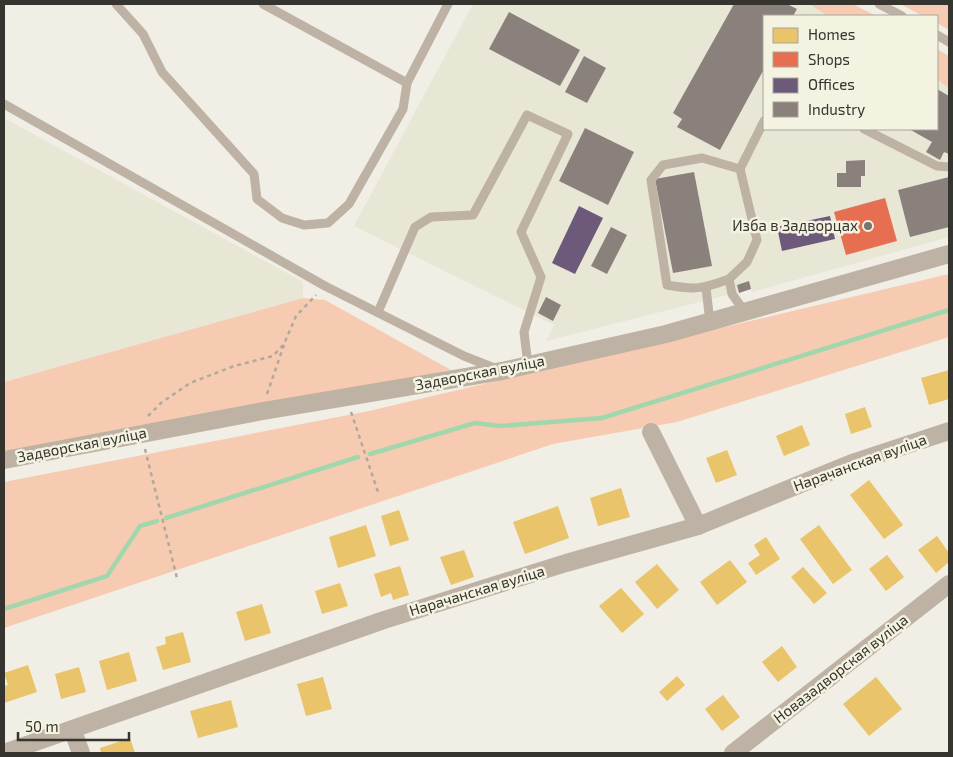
<svg xmlns="http://www.w3.org/2000/svg" width="953" height="757" viewBox="0 0 953 757" font-family="'Exo 2',sans-serif">
	<style>
		.built { fill: #e8e6d5 }
		.green { fill: #f6cbb1 }
		.homes { fill: #e9c46a }
		.shops { fill: #e76f51 }
		.offices { fill: #6d597a }
		.industry { fill: #8a817c }
		.lines { fill: none; stroke-linecap: round; stroke-linejoin: round }
		.stream { stroke: #a2d7ae; stroke-width: 4.5 }
		.path { stroke: #b0aa9e; stroke-width: 2.5; stroke-dasharray: 4 4; stroke-linecap: butt }
		.service { stroke: #bdb2a3; stroke-width: 9 }
		.minor { stroke: #bdb2a3; stroke-width: 18 }
		.poi-dot { fill: #76756e; stroke: #f4f2e1; stroke-width: 2 }
		.labels { text-anchor: middle; stroke-width: 5; stroke-linejoin: round; paint-order: stroke }
		.poi-label { font-size: 15px; fill: #35342e; stroke: #f4f2e1; text-anchor: end }
		.street-label { font-size: 15px; fill: #35342e; stroke: #f4f2e1 }
	</style>
	<rect width="100%" height="100%" fill="#f0eee5"/>
	<g class="built">
		<path d="M473,4H809L828,16H764V129H937V81L949,88V237L752,292L751,289L546,341L554,325L354,226Z"/>
		<path d="M4,118L303,282V298L4,382Z"/>
	</g>
	<g class="green">
		<path d="M809,4H853L876,16H828Z"/>
		<path d="M900,4H947L949,5V30L937,23V16H923Z"/>
		<path d="M937,49L949,56V88L937,80Z"/>
		<path d="M949,274V337L677,422L553,444L4,628V482L369,411Z"/>
		<path d="M303,298L325,300L451,370L4,456V382Z"/>
	</g>
	<g class="homes">
		<path d="M949,370V399L929,405L921,378Z"/>
		<path d="M865,407L872,427L851,434L845,414Z"/>
		<path d="M802,425L810,445L784,456L776,436Z"/>
		<path d="M727,450L737,475L716,483L706,458Z"/>
		<path d="M869,480L903,525L884,539L850,495Z"/>
		<path d="M621,488L630,517L598,526L590,498Z"/>
		<path d="M558,506L569,538L525,554L513,522Z"/>
		<path d="M399,510L409,540L390,546L381,516Z"/>
		<path d="M366,525L376,556L338,568L329,537Z"/>
		<path d="M819,525L852,570L833,584L800,539Z"/>
		<path d="M937,536L949,553V562L936,573L918,550Z"/>
		<path d="M766,537L780,559L756,575L748,563L760,555L754,545Z"/>
		<path d="M464,550L474,577L451,585L440,557Z"/>
		<path d="M887,555L904,577L886,591L869,569Z"/>
		<path d="M730,560L747,582L717,605L700,582Z"/>
		<path d="M657,564L679,590L657,609L635,582Z"/>
		<path d="M400,566L409,595L393,600L391,593L381,597L374,574Z"/>
		<path d="M803,567L827,593L814,604L791,577Z"/>
		<path d="M340,583L348,606L322,614L315,591Z"/>
		<path d="M621,588L644,614L622,633L599,606Z"/>
		<path d="M262,604L271,633L245,641L236,612Z"/>
		<path d="M183,632L191,662L163,670L156,647L166,644L165,637Z"/>
		<path d="M782,646L797,667L778,682L762,662Z"/>
		<path d="M129,652L137,681L107,690L99,661Z"/>
		<path d="M28,665L37,692L4,703V686L8,685L4,673Z"/>
		<path d="M79,667L86,692L61,699L55,674Z"/>
		<path d="M677,676L685,685L667,701L659,692Z"/>
		<path d="M323,677L332,709L306,716L297,684Z"/>
		<path d="M876,677L902,709L869,736L843,704Z"/>
		<path d="M723,695L740,717L722,731L705,709Z"/>
		<path d="M231,700L238,727L198,738L190,711Z"/>
		<path d="M130,738L135,753H101L100,748Z"/>
	</g>
	<path class="shops" d="M885,198L897,241L846,255L834,212Z"/>
	<g class="offices">
		<path d="M579,206L603,218L575,274L552,263Z"/>
		<path d="M830,216L835,239L782,251L777,227Z"/>
	</g>
	<g class="industry">
		<path d="M734,4H787L797,9L793,16H764V69L720,150L677,127L682,119L673,113Z"/>
		<path d="M509,12L580,50L560,86L489,49Z"/>
		<path d="M584,56L606,68L587,103L565,92Z"/>
		<path d="M937,89L949,96V154L944,152L940,160L926,152L932,142L909,129H937Z"/>
		<path d="M585,128L634,152L608,205L559,181Z"/>
		<path d="M865,160V176H861V187H837V173H846V161Z"/>
		<path d="M694,172L712,266L673,273L655,179Z"/>
		<path d="M949,177V227L910,237L898,190Z"/>
		<path d="M611,227L627,235L607,274L591,266Z"/>
		<path d="M749,281L751,289L739,293L737,285Z"/>
		<path d="M546,297L561,305L553,321L538,313Z"/>
	</g>
	<g class="lines">
		<g class="stream">
			<path d="M370,454L475,423L500,426L602,418L949,310"/>
			<path d="M166,518L358,457"/>
			<path d="M4,609L107,576L140,526L157,521"/>
		</g>
		<g class="path">
			<path d="M267,394L284,345"/>
			<path d="M351,412L378,492"/>
			<path d="M148,416L161,403L190,383L234,366L273,356L284,344L296,316L316,295"/>
			<path d="M145,449L177,578"/>
		</g>
		<g class="service">
			<path d="M116,4L143,34L162,72L254,174L257,199L282,218L304,225L328,223L349,204L403,109L407,83"/>
			<path d="M263,4L407,83L448,4"/>
			<path d="M879,4L902,16"/>
			<path d="M937,35L949,42"/>
			<path d="M4,104L325,286L464,356L497,369"/>
			<path d="M864,129L937,166L949,167"/>
			<path d="M740,169L764,121"/>
			<path d="M729,279C703,289 694,290 667,285L651,180L663,165L702,158L740,169L757,240L747,262L729,279L732,294L745,312"/>
			<path d="M706,288L710,322"/>
			<path d="M378,312L415,227L431,217L473,215L527,115L568,134L521,232L541,277L524,332L528,365"/>
		</g>
		<g class="minor">
			<path d="M651,432L698,526"/>
			<path d="M4,460L263,411L502,371L666,334L949,254"/>
			<path d="M73,731L81,753"/>
			<path d="M4,753L384,620L566,563L698,526L852,463L949,431"/>
			<path d="M733,753L949,584"/>
		</g>
	</g>
	<circle class="poi-dot" cx="868" cy="226" r="5"/>
	<g class="labels">
		<g class="poi-label">
			<text x="858" y="231">Изба в Задворцах</text>
		</g>
		<g class="street-label">
			<text transform="translate(480 373) rotate(-11)" y="5">Задворская вуліца</text>
			<text transform="translate(82 445) rotate(-11)" y="5">Задворская вуліца</text>
			<text transform="translate(860 463) rotate(-20)" y="5">Нарачанская вуліца</text>
			<text transform="translate(477 591) rotate(-17)" y="5">Нарачанская вуліца</text>
			<text transform="translate(841 669) rotate(-38)" y="5">Новазадворская вуліца</text>
		</g>
	</g>
	<rect width="953" height="757" fill="none" stroke="#35342e" stroke-width="10"/>
	<rect x="763" y="15" width="175" height="115" fill="#f4f2e1" stroke="#a8a699"/>
	<rect x="773" y="28" width="25" height="15" fill="#e9c46a" stroke="#a8a699"/>
	<text x="808" y="40" font-size="15" fill="#35342e">Homes</text>
	<rect x="773" y="52" width="25" height="15" fill="#e76f51" stroke="#a8a699"/>
	<text x="808" y="65" font-size="15" fill="#35342e">Shops</text>
	<rect x="773" y="78" width="25" height="15" fill="#6d597a" stroke="#a8a699"/>
	<text x="808" y="90" font-size="15" fill="#35342e">Offices</text>
	<rect x="773" y="102" width="25" height="15" fill="#8a817c" stroke="#a8a699"/>
	<text x="808" y="115" font-size="15" fill="#35342e">Industry</text>
	<path d="M18 732v8h111v-8" fill="none" stroke="#35342e" stroke-width="2.5"/>
	<text x="25" y="732" font-size="15" fill="#35342e" stroke="#f4f2e1" stroke-width="4" paint-order="stroke">50 m</text>
</svg>
